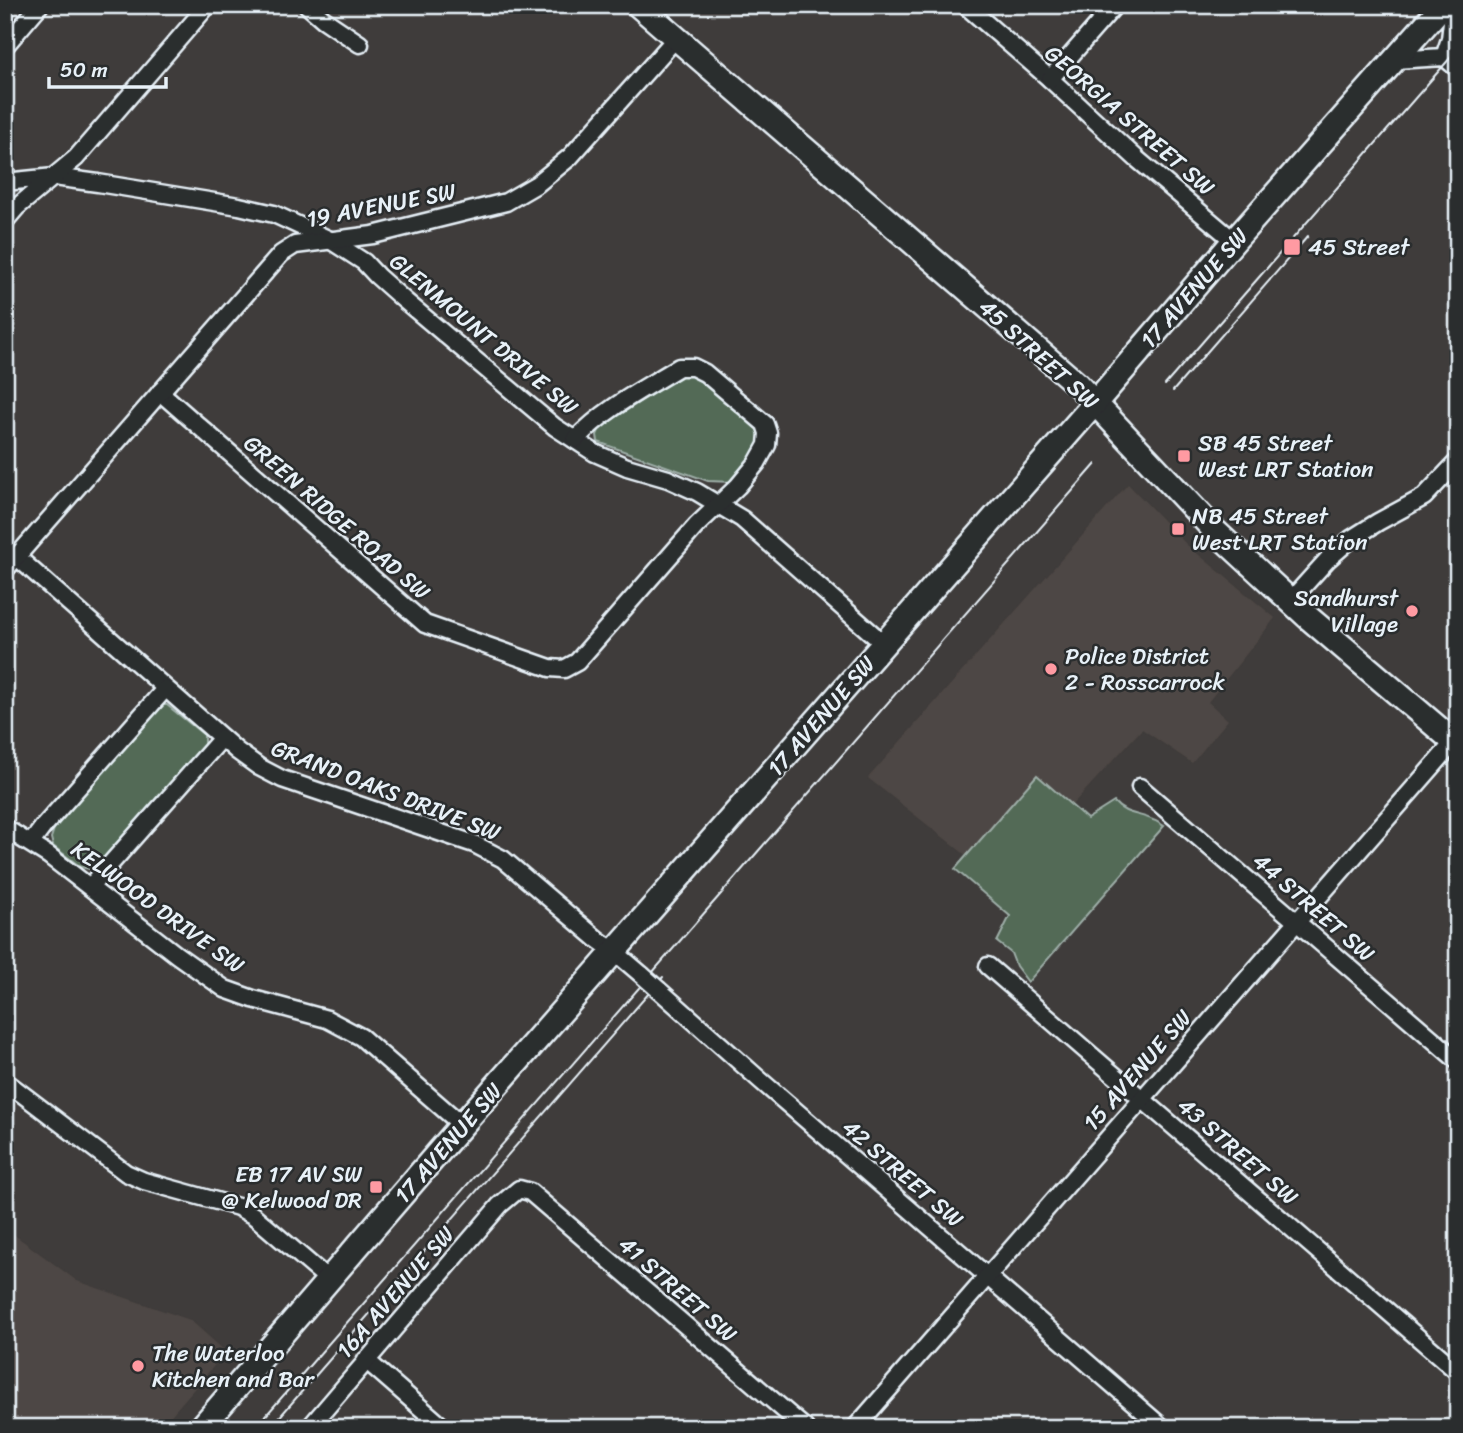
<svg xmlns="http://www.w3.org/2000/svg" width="1463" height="1433" viewBox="0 0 1463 1433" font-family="Sriracha,sans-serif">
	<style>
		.built { fill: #4e4744 }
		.green { fill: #536a57; stroke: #9eaea8; stroke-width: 2 }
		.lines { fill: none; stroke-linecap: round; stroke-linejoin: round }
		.street-casing { stroke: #e8f1f8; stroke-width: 21 }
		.secondary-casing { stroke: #e8f1f8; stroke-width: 28 }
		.street { stroke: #2a2d2e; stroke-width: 16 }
		.secondary { stroke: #2a2d2e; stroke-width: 23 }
		.tram { stroke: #e8f1f8; stroke-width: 2 }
		.street-bridge-casing { stroke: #e8f1f8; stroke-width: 21; stroke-linecap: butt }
		.street-bridge { stroke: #2a2d2e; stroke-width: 16 }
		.poi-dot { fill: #ff9aa2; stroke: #2a2d2e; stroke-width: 2.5 }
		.labels { text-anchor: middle; stroke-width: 5; stroke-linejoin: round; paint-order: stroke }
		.street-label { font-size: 23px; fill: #e8f1f8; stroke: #2a2d2e }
		.poi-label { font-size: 23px; fill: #e8f1f8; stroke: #2a2d2e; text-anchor: start }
	</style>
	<rect width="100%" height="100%" fill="#3f3c3b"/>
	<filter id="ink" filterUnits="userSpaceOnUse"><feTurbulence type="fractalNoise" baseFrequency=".0143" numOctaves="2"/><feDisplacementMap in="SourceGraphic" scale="14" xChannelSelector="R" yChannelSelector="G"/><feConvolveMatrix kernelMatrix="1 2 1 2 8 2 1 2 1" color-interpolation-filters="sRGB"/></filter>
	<g filter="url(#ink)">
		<g class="built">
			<path d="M1128,484L1187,545L1275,618L1208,702L1228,720L1192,763L1142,729L1071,806L1037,776L967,856L868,778Z"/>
			<path d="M5,1228L77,1281L190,1320L226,1352L160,1428H5Z"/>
		</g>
		<g class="green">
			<path d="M685,372L694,374L760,431C763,449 743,468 732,482L708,481L598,442L597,435L600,428Z"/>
			<path d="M161,705H167L204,735V745L99,863L89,869L81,867L53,846L51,838L54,829L157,708Z"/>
			<path d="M1037,775L1087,819L1114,802C1125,815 1138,813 1153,820C1157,821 1160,824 1164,826L1028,982L1016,966L1011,953L997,942L1010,916L955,869Z"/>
		</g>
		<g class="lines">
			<g class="street-casing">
				<g id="street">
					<path d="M307,5L323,19L360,44"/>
					<path d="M965,5L1050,79L1137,159L1234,241"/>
					<path d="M5,46L40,5"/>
					<path d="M1444,57L1450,39L1454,5"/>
					<path d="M1394,60L1444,57L1458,69"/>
					<path d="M1050,79L1115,5"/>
					<path d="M5,182L54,177L98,183L239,206L274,214L330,240L364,262L377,276L404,300L555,427L595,453L627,467L668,479L697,492L742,519L884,644"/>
					<path d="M5,221L17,207L76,158L208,5"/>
					<path d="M160,392L425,624L550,668L564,669L577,662L697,525L738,486L757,463L767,445L768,433L765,424L705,373L693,367H679C643,389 604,409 575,440"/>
					<path d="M17,557L237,751L259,767L282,779L474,844L503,859L597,939L615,952L642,975"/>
					<path d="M5,570L281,254L295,245L373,235L506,202L537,184L570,157L676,38"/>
					<path d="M1290,601L1328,559L1351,539L1378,522L1424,497L1458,461"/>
					<path d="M1140,787L1458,1061"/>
					<path d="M5,828L48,855L177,955L225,989L253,999L327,1019L361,1037L462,1125"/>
					<path d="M31,843L43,827L165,689"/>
					<path d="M90,887L222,738"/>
					<path d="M988,966L1458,1372"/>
					<path d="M659,990L760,1080L1163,1428"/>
					<path d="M5,1081L126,1173L144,1181L238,1207L254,1216L329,1280"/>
					<path d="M366,1360L444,1428"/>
					<path d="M309,1428L500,1205L519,1189L530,1192L805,1428"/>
					<path d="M855,1428L1454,742"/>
				</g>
			</g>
			<g class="secondary-casing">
				<g id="secondary">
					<path d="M638,5L1078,385L1217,533L1310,619L1458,745"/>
					<path d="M201,1428L462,1125L1095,403L1234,241L1443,5"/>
				</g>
			</g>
			<use href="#street" class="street"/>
			<use href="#secondary" class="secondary"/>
			<g class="tram">
				<path d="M1165,385L1458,49"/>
				<path d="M1173,391L1308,236"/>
				<path d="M255,1428L1096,464"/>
				<path d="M270,1428L663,977"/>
			</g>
			<g class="street-bridge-casing">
				<path id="street-bridge" d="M642,975L659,990"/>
			</g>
			<use href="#street-bridge" class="street-bridge"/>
		</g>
	</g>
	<g class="poi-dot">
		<rect x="1283" y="238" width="18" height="18" rx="3.5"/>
		<rect x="1177" y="449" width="14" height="14" rx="3.5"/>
		<rect x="1171" y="522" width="14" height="14" rx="3.5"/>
		<circle cx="1412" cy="611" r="7"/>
		<circle cx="1051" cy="669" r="7"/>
		<rect x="369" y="1180" width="14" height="14" rx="3.5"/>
		<circle cx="138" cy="1366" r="7"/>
	</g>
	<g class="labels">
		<g class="street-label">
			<text transform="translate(1130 120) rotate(41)" y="8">GEORGIA STREET SW</text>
			<text transform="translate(381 205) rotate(-11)" y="8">19 AVENUE SW</text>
			<text transform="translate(1194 288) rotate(-49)" y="8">17 AVENUE SW</text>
			<text transform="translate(484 334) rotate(40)" y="8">GLENMOUNT DRIVE SW</text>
			<text transform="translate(1039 354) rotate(42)" y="8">45 STREET SW</text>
			<text transform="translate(337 517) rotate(41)" y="8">GREEN RIDGE ROAD SW</text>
			<text transform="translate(821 716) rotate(-49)" y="8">17 AVENUE SW</text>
			<text transform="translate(386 790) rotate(21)" y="8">GRAND OAKS DRIVE SW</text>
			<text transform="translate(158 907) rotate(36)" y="8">KELWOOD DRIVE SW</text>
			<text transform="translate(1314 907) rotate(41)" y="8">44 STREET SW</text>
			<text transform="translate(1137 1070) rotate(-49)" y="8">15 AVENUE SW</text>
			<text transform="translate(448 1143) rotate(-49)" y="8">17 AVENUE SW</text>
			<text transform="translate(1238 1151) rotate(41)" y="8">43 STREET SW</text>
			<text transform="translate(903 1173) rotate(41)" y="8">42 STREET SW</text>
			<text transform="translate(678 1289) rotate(41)" y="8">41 STREET SW</text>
			<text transform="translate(395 1292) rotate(-49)" y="8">16A AVENUE SW</text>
		</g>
		<g class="poi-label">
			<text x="1308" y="255">45 Street</text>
			<text x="1198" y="451">SB 45 Street<tspan x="1198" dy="26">West LRT Station</tspan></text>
			<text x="1192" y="524">NB 45 Street<tspan x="1192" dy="26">West LRT Station</tspan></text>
			<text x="1398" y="606" text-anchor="end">Sandhurst<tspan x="1398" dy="26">Village</tspan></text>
			<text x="1065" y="664">Police District<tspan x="1065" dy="26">2 - Rosscarrock</tspan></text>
			<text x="362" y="1182" text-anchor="end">EB 17 AV SW<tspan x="362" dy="26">@ Kelwood DR</tspan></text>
			<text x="152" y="1361">The Waterloo<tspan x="152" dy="26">Kitchen and Bar</tspan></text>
		</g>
	</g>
	<rect width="1463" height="1433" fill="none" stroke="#2a2d2e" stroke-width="28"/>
	<rect x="14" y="14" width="1435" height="1405" fill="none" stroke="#e8f1f8" stroke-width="2.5" filter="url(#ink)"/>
	<path d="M49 77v10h117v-10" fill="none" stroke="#e8f1f8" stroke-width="3.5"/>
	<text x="60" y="77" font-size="21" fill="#e8f1f8" stroke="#2a2d2e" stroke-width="5" paint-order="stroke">50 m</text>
</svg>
